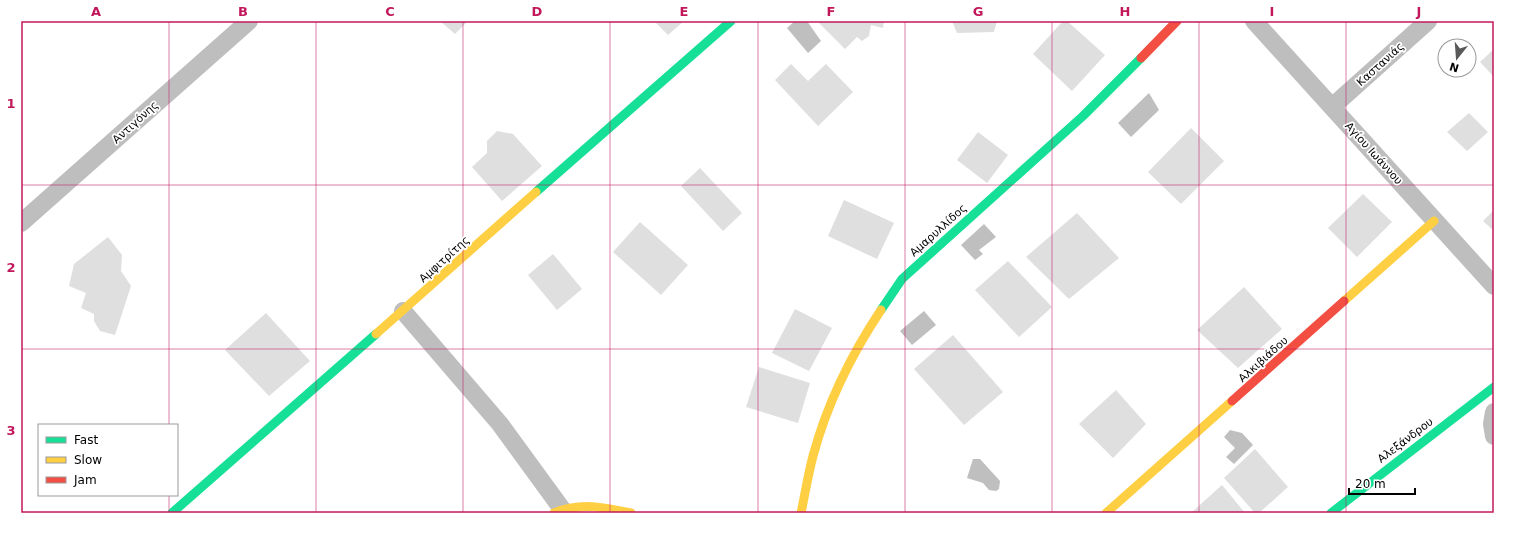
<svg xmlns="http://www.w3.org/2000/svg" width="1515" height="534" viewBox="0 0 1515 534" font-family="'DejaVu Sans',sans-serif">
	<style>
		.water { fill: #bfbfbf }
		.building { fill: #dfdfdf }
		.lines { fill: none; stroke-linecap: round; stroke-linejoin: round }
		.street { stroke: #bebebe; stroke-width: 18 }
		.fast { stroke: #16e098; stroke-width: 9 }
		.slow { stroke: #ffcf43; stroke-width: 9 }
		.jam { stroke: #f24e42; stroke-width: 9 }
		.grid { fill: none; stroke: #c2185b; stroke-width: 1; stroke-opacity: 0.55 }
		.labels { text-anchor: middle; stroke-width: 3.5; stroke-linejoin: round; paint-order: stroke }
		.street-label { font-size: 11px; fill: #000; stroke: #fff }
		.neatline { fill: none; stroke: #c2185b; stroke-width: 1.5 }
		.grid-label { font-size: 13px; text-anchor: middle; font-weight: bold; fill: #c2185b }
	</style>
	<rect width="100%" height="100%" fill="#fff"/>
	<g class="water">
		<path d="M795,21H807L821,41L808,53L787,28Z"/>
		<path d="M1149,93L1159,110L1131,137L1118,123Z"/>
		<path d="M984,224L996,237L979,250L983,254L975,260L961,245Z"/>
		<path d="M924,311L936,325L912,345L900,331Z"/>
		<path d="M1230,430L1242,433L1253,445L1234,464L1226,457L1235,448L1224,437Z"/>
		<path d="M973,459H980L1000,481L999,489L996,491L989,490L983,483L967,478Z"/>
	</g>
	<g class="building">
		<path d="M440,21H468L455,34Z"/>
		<path d="M654,21H684L668,35Z"/>
		<path d="M817,21H884L883,28L871,25L869,36L862,41L857,37L845,49Z"/>
		<path d="M952,21H997L994,32L957,33Z"/>
		<path d="M1063,21H1067L1105,55L1072,91L1033,54Z"/>
		<path d="M1494,49V77L1480,62Z"/>
		<path d="M791,64L808,81L826,64L853,92L818,126L775,80Z"/>
		<path d="M1469,113L1488,132L1467,151L1447,132Z"/>
		<path d="M1191,128L1224,161L1181,204L1148,172Z"/>
		<path d="M497,131L513,134L542,166L502,201L472,167L487,153V141Z"/>
		<path d="M978,132L1008,155L987,183L957,160Z"/>
		<path d="M700,168L742,213L723,231L681,186Z"/>
		<path d="M1363,194L1392,222L1357,257L1328,228Z"/>
		<path d="M844,200L894,223L877,259L828,236Z"/>
		<path d="M1494,210V231L1483,221Z"/>
		<path d="M1077,213L1119,258L1069,299L1026,257Z"/>
		<path d="M640,222L688,265L661,295L613,252Z"/>
		<path d="M108,237L122,255L121,271L131,286L115,335L100,331L94,321V314L81,308L86,293L69,286L74,264Z"/>
		<path d="M553,254L582,289L557,310L528,275Z"/>
		<path d="M1008,261L1052,307L1019,337L975,290Z"/>
		<path d="M1244,287L1282,329L1238,368L1197,330Z"/>
		<path d="M795,309L832,328L809,371L772,353Z"/>
		<path d="M266,313L310,361L269,396L225,350Z"/>
		<path d="M953,335L1003,392L964,425L914,369Z"/>
		<path d="M759,367L810,383L798,423L746,407Z"/>
		<path d="M1116,390L1146,424L1113,458L1079,424Z"/>
		<path d="M1255,449L1288,487L1259,513H1255L1224,478Z"/>
		<path d="M1222,485L1245,513H1191Z"/>
	</g>
	<g class="lines">
		<g class="street">
			<path d="M1254,21L1494,286"/>
			<path d="M1333,106L1428,21"/>
			<path d="M21,223L249,21"/>
			<path d="M403,311L500,424L562,509"/>
			<path d="M1494,412L1492,424L1494,436"/>
		</g>
		<g class="fast">
			<path d="M536,192L731,21"/>
			<path d="M881,310L902,279L1083,116L1141,58"/>
			<path d="M172,513L376,334"/>
			<path d="M1331,513L1494,387"/>
		</g>
		<g class="slow">
			<path d="M1344,301L1434,221"/>
			<path d="M376,334L536,192"/>
			<path d="M554,513C580,502 604,507 631,513"/>
			<path d="M801,513C805,494 808,475 813,456C827,404 851,355 881,310"/>
			<path d="M1106,513L1232,401"/>
		</g>
		<g class="jam">
			<path d="M1141,58L1177,21"/>
			<path d="M1232,401L1344,301"/>
		</g>
	</g>
	<path class="grid" d="M169,21V425M316,21V513M463,21V513M610,21V513M758,21V513M905,21V513M1052,21V513M1199,21V513M1346,21V513M21,185H1494M21,349H1494M169,495V513"/>
	<g class="labels">
		<g class="street-label">
			<text transform="translate(1380 64) rotate(-42)" y="4">Καστανιάς</text>
			<text transform="translate(135 122) rotate(-42)" y="4">Αντιγόνης</text>
			<text transform="translate(1374 153) rotate(48)" y="4">Αγίου Ιωάννου</text>
			<text transform="translate(938 230) rotate(-42)" y="4">Αμαρυλλίδος</text>
			<text transform="translate(444 259) rotate(-42)" y="4">Αμφιτρίτης</text>
			<text transform="translate(1263 359) rotate(-42)" y="4">Αλκιβιάδου</text>
			<text transform="translate(1405 440) rotate(-37)" y="4">Αλεξάνδρου</text>
		</g>
	</g>
	<rect width="1515" height="534" fill="none" stroke="#ffffff" stroke-width="44"/>
	<rect x="38" y="424" width="140" height="72" fill="#ffffff" stroke="#999999"/>
	<rect x="46" y="437" width="20" height="6" fill="#16e098" stroke="#999999"/>
	<text x="74" y="444" font-size="12" fill="#000000">Fast</text>
	<rect x="46" y="457" width="20" height="6" fill="#ffcf43" stroke="#999999"/>
	<text x="74" y="464" font-size="12" fill="#000000">Slow</text>
	<rect x="46" y="477" width="20" height="6" fill="#f24e42" stroke="#999999"/>
	<text x="74" y="484" font-size="12" fill="#000000">Jam</text>
	<g transform="translate(1457 58) rotate(197)"><circle r="19" fill="#ffffff" stroke="#999999"/>
	<path d="M0-3L7 15L0 10L-7 15Z" fill="#595959"/>
	<text y="-6" font-size="11" font-weight="bold" text-anchor="middle" fill="#000000">N</text>
	</g>
	<path d="M1349 488v6h66v-6" fill="none" stroke="#000000" stroke-width="2"/>
	<text x="1355" y="488" font-size="12" fill="#000000" stroke="#ffffff" stroke-width="3" paint-order="stroke">20 m</text>
	<rect x="22" y="22" width="1471" height="490" class="neatline"/>
	<g class="grid-label">
		<text x="96" y="16">A</text>
		<text x="243" y="16">B</text>
		<text x="390" y="16">C</text>
		<text x="537" y="16">D</text>
		<text x="684" y="16">E</text>
		<text x="831" y="16">F</text>
		<text x="978" y="16">G</text>
		<text x="1125" y="16">H</text>
		<text x="1272" y="16">I</text>
		<text x="1419" y="16">J</text>
		<text x="11" y="108">1</text>
		<text x="11" y="272">2</text>
		<text x="11" y="435">3</text>
	</g>
</svg>
